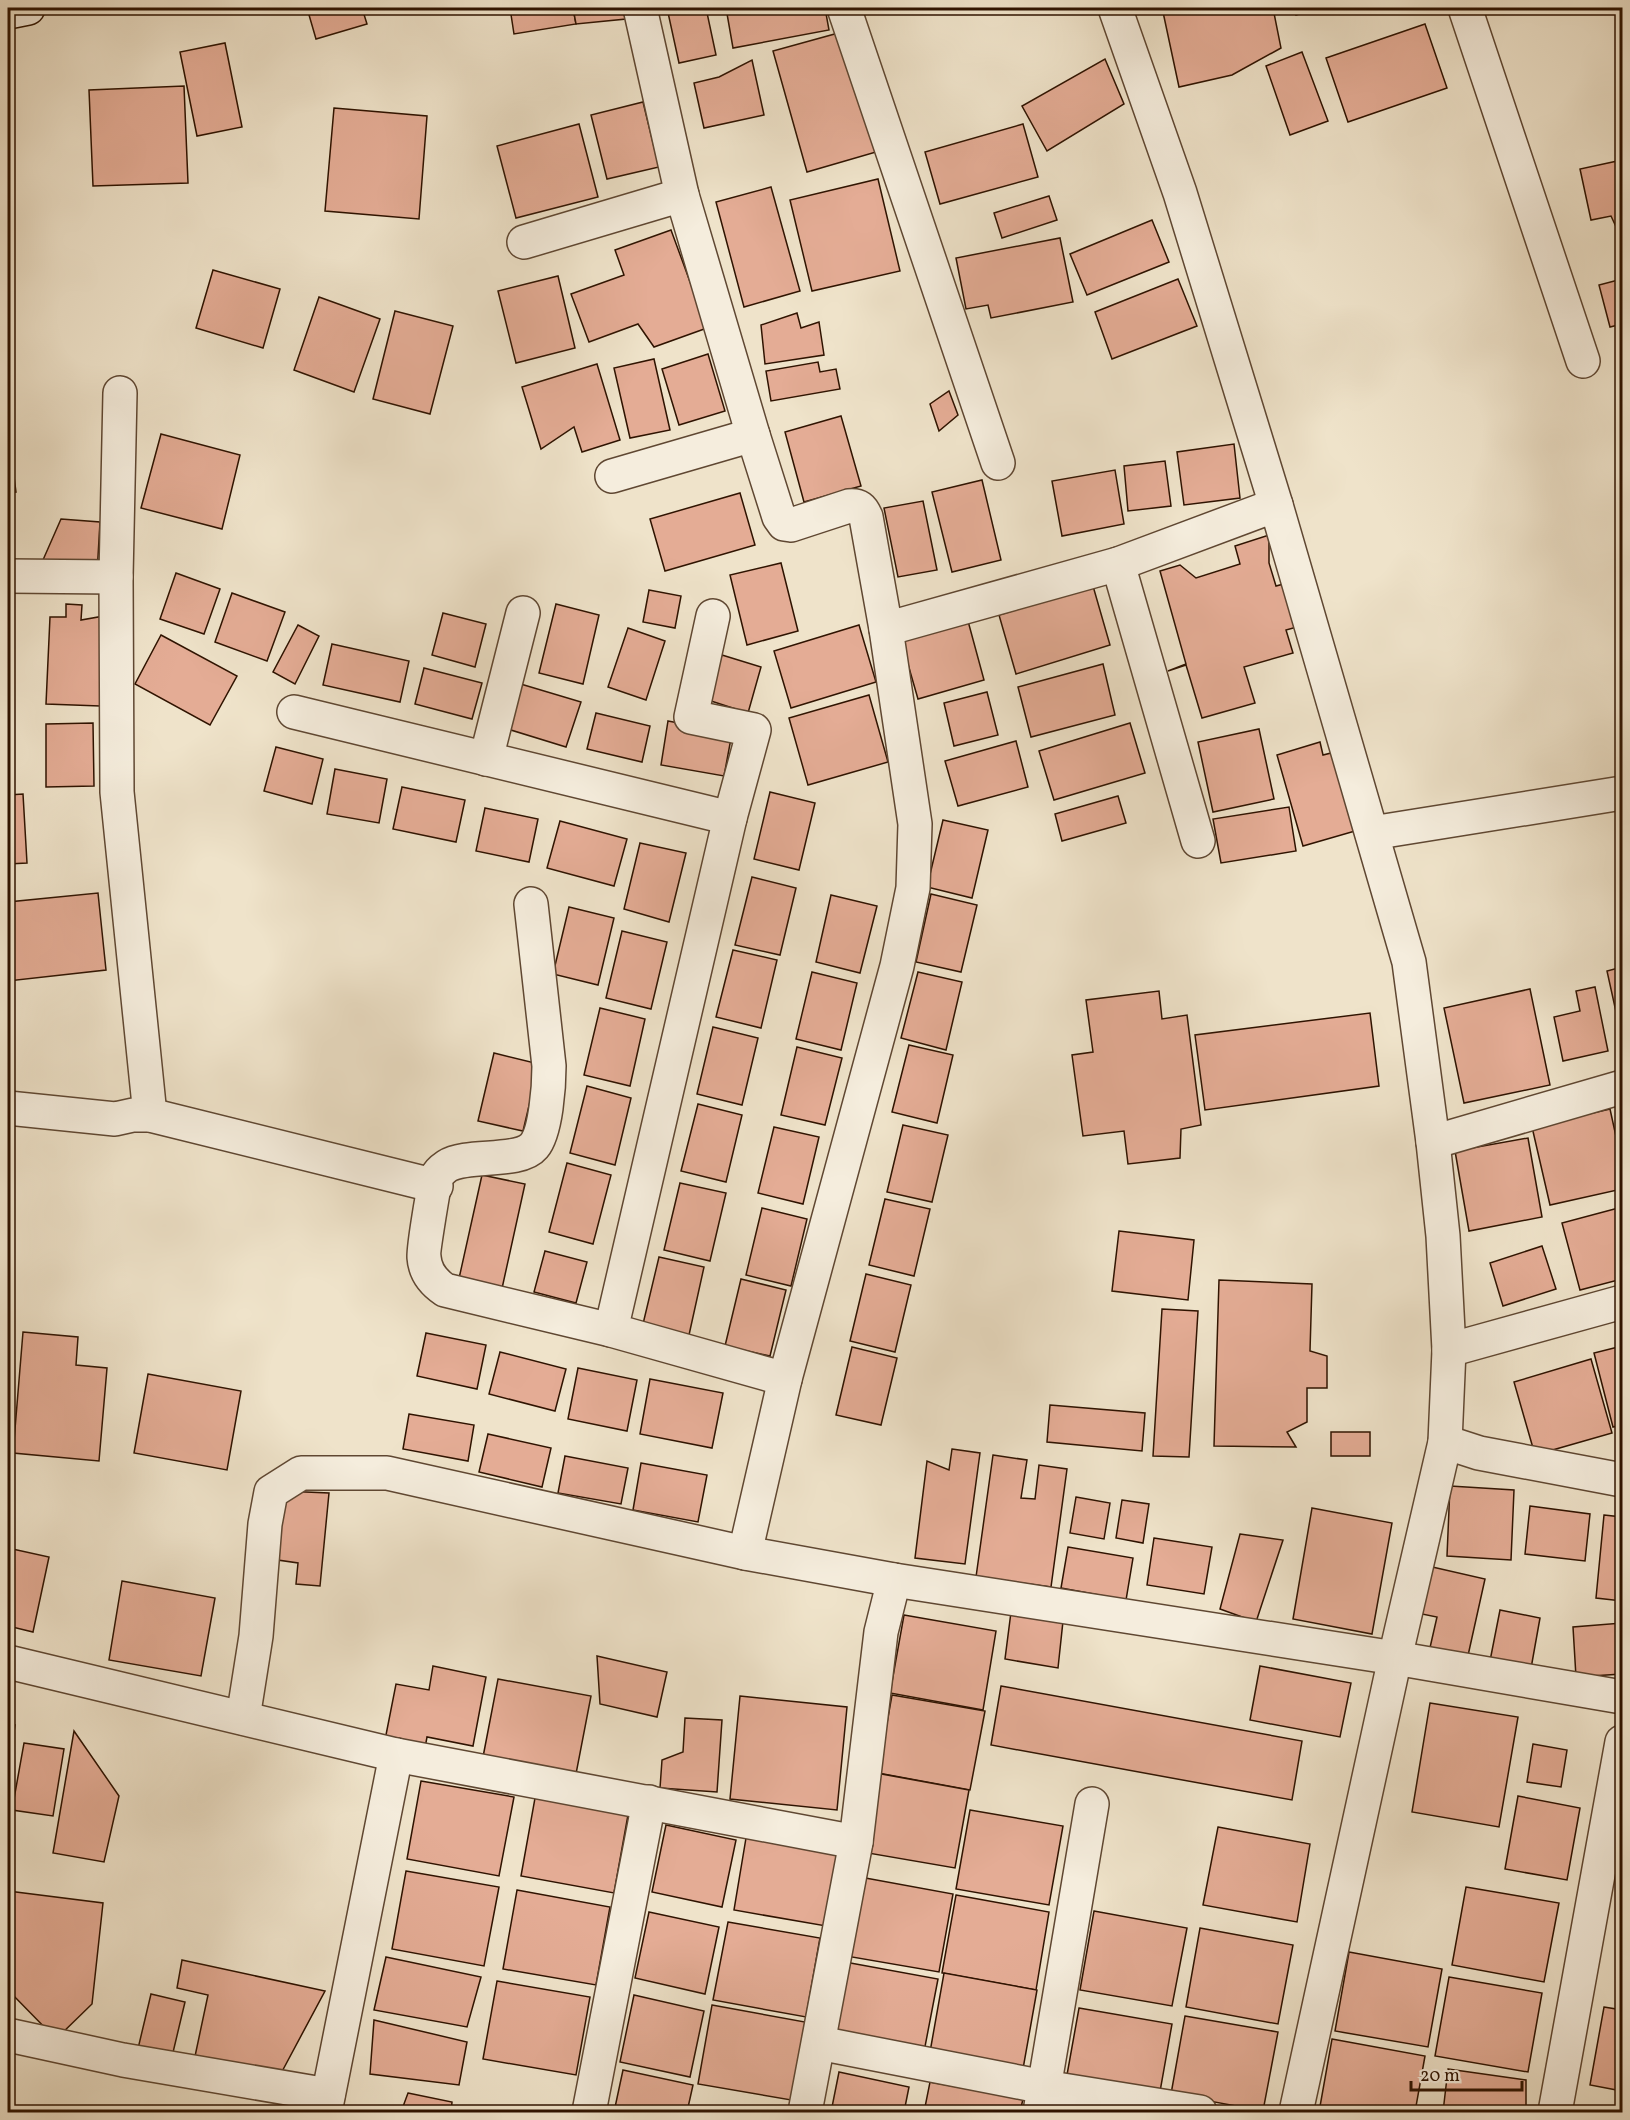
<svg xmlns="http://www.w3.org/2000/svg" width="1630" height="2120" viewBox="0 0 1630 2120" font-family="Vollkorn,serif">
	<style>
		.building { fill: #e4ac95; stroke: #2f1300; stroke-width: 1.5 }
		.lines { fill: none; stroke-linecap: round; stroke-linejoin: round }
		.minor-casing { stroke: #5f4732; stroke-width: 36 }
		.secondary-casing { stroke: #2f1300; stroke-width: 36 }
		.minor { stroke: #f5eddd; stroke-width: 33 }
		.secondary { stroke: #f5eddd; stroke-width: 33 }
	</style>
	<rect width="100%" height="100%" fill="#efe3ca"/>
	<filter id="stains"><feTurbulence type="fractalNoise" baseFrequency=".00333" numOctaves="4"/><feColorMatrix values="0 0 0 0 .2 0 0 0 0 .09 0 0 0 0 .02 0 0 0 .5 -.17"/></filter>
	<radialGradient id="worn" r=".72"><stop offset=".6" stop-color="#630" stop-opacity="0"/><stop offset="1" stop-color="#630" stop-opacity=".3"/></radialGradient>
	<g class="building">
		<path d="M307,8H362L367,24L316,39Z"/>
		<path d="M510,8H573L576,24L514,34Z"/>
		<path d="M573,8H624L626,19L576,24Z"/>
		<path d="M667,8H706L716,55L679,63Z"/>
		<path d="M726,8H825L829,30L733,48Z"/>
		<path d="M1185,8H1273L1281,48L1232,75L1179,87L1163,12Z"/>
		<path d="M1294,8H1318L1296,15Z"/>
		<path d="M1425,24L1447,88L1348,122L1326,58Z"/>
		<path d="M842,32L876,152L807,172L773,51Z"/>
		<path d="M225,43L242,127L197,136L180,52Z"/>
		<path d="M1302,52L1328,121L1290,135L1266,66Z"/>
		<path d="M1105,59L1124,104L1047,151L1022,106Z"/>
		<path d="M752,60L764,115L704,128L694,83L719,77Z"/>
		<path d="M184,86L188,183L93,186L89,90Z"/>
		<path d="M643,102L659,167L607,179L591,115Z"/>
		<path d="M334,108L427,116L419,219L325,211Z"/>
		<path d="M579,124L598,197L516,218L497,146Z"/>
		<path d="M1023,124L1038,177L940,204L925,152Z"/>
		<path d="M1622,160V229L1618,231L1611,216L1591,220L1580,169Z"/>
		<path d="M878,179L900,271L812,291L790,200Z"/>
		<path d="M771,187L800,291L744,307L716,202Z"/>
		<path d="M1049,196L1057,220L1002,238L994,213Z"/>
		<path d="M1152,220L1169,262L1087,295L1070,254Z"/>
		<path d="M671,230L707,328L654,347L638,324L589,342L571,294L624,275L615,250Z"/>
		<path d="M1060,238L1073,302L991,318L988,305L966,309L956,258Z"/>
		<path d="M213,270L280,289L263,348L196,328Z"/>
		<path d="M558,276L575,348L516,363L498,291Z"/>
		<path d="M1178,279L1197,326L1112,359L1095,312Z"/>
		<path d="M1622,279V324L1610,327L1599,285Z"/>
		<path d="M319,297L380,319L354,392L294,370Z"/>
		<path d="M395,311L453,326L430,414L373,399Z"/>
		<path d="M797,313L801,328L819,322L824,355L765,364L761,325Z"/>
		<path d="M708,354L725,411L679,425L662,369Z"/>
		<path d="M654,359L670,430L630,438L614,368Z"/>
		<path d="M818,362L820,372L836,369L840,389L771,401L766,371Z"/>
		<path d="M597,364L620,440L582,452L574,427L541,449L522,387Z"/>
		<path d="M949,391L958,415L939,431L930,404Z"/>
		<path d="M841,416L861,486L804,502L785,432Z"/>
		<path d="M161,434L240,455L222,529L141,508Z"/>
		<path d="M1234,444L1240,498L1184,505L1177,452Z"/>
		<path d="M8,454H11L16,492L8,493Z"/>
		<path d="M1165,461L1171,506L1128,511L1124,466Z"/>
		<path d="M1115,470L1124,524L1062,536L1052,481Z"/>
		<path d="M982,480L1001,560L952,572L932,492Z"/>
		<path d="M740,493L755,545L665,571L650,519Z"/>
		<path d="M923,501L937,570L898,577L884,508Z"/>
		<path d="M61,519L100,522L97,574L39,569Z"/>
		<path d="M1269,535V563L1276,586L1291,582L1304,625L1286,630L1293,653L1244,667L1255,703L1202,718L1186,665L1168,671L1186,664L1160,571L1180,565L1196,578L1240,564L1235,546Z"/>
		<path d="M781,563L798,631L747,645L730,575Z"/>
		<path d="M176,573L220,589L204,634L160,619Z"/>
		<path d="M1093,586L1110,645L1016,674L999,615Z"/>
		<path d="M649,590L681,596L675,628L643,622Z"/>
		<path d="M232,593L285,612L267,661L215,642Z"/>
		<path d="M66,604L82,605L81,620L104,616L100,706L46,704L50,617H66Z"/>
		<path d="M556,604L599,615L583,684L539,673Z"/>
		<path d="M443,613L486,624L475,667L432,655Z"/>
		<path d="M968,621L984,680L918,699L901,640Z"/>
		<path d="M298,625L319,636L295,684L273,672Z"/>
		<path d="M859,625L876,682L791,708L774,651Z"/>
		<path d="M628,628L665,641L646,700L608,687Z"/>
		<path d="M161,635L237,676L210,725L135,684Z"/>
		<path d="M332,644L409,661L400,702L323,685Z"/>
		<path d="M722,655L761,667L748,713L708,700Z"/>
		<path d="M1103,664L1115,715L1031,737L1018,687Z"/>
		<path d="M424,668L482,683L472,719L415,704Z"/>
		<path d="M514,682L581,702L566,747L501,727Z"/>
		<path d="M987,692L998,735L954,746L944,703Z"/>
		<path d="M869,695L888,762L808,785L789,718Z"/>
		<path d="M596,713L650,726L642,762L587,749Z"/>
		<path d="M668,721L732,733L724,776L661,765Z"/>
		<path d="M93,723L94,786L46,787V724Z"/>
		<path d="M1130,723L1145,773L1054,800L1039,751Z"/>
		<path d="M1259,729L1274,799L1213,812L1198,742Z"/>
		<path d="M1016,741L1028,787L958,806L945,761Z"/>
		<path d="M1320,742L1323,755L1339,751L1362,829L1303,846L1277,755Z"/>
		<path d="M276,747L323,759L312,804L264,791Z"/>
		<path d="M335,769L387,779L379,823L327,814Z"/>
		<path d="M402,787L465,800L456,842L393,829Z"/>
		<path d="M770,792L815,803L799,870L754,859Z"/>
		<path d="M23,794L27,863L8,864V795Z"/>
		<path d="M1118,796L1126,823L1062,841L1055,814Z"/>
		<path d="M1289,807L1296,851L1221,863L1213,819Z"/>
		<path d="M485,808L538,819L529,862L476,851Z"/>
		<path d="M943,820L988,830L972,898L927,887Z"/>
		<path d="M560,821L627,839L614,886L547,868Z"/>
		<path d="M640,843L686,853L669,922L624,909Z"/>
		<path d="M752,877L796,888L780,955L735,945Z"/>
		<path d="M98,893L106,970L8,981V902Z"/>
		<path d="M931,894L977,905L961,972L916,962Z"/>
		<path d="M831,895L877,906L860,973L816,962Z"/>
		<path d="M569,907L614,918L598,985L553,974Z"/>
		<path d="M1622,924V950L1617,925Z"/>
		<path d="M622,931L667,942L651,1009L606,998Z"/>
		<path d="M733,950L777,960L761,1028L716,1017Z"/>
		<path d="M1622,967V1029L1620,1030L1607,971Z"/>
		<path d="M812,972L857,983L841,1050L796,1039Z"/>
		<path d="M918,972L962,982L946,1050L901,1038Z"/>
		<path d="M1595,987L1608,1051L1563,1061L1554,1017L1580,1011L1576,991Z"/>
		<path d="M1530,989L1550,1085L1464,1103L1444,1008Z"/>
		<path d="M1159,991L1162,1019L1187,1015L1201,1125L1181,1129L1180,1158L1128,1164L1124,1131L1083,1136L1072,1055L1093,1052L1086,1000Z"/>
		<path d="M600,1008L645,1019L630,1086L584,1075Z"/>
		<path d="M1370,1013L1379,1086L1205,1110L1195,1035Z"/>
		<path d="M713,1027L758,1038L742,1105L697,1094Z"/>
		<path d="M909,1045L953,1055L937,1123L892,1112Z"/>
		<path d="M797,1047L842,1058L825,1125L781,1115Z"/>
		<path d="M494,1053L539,1064L523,1131L478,1121Z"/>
		<path d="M587,1086L631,1098L615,1165L570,1153Z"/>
		<path d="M698,1104L742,1115L726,1182L681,1171Z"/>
		<path d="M1610,1109L1622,1164V1189L1550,1205L1532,1127Z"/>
		<path d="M903,1125L948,1135L932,1202L887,1192Z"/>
		<path d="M774,1127L819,1137L803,1204L758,1193Z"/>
		<path d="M1528,1138L1542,1217L1469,1231L1455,1151Z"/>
		<path d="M567,1163L611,1175L593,1244L549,1232Z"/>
		<path d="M482,1175L525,1184L501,1293L458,1283Z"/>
		<path d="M680,1183L726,1193L710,1261L664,1250Z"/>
		<path d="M885,1199L930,1209L914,1276L869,1265Z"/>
		<path d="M1622,1207V1279L1580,1290L1562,1223Z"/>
		<path d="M762,1208L807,1219L791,1286L746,1275Z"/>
		<path d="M1119,1231L1194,1240L1188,1300L1112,1291Z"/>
		<path d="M1542,1246L1556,1289L1503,1306L1490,1263Z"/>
		<path d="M545,1251L587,1262L576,1303L534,1292Z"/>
		<path d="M659,1257L704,1267L689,1335L643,1324Z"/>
		<path d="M8,1265H11L9,1327H8Z"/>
		<path d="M866,1274L911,1285L895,1352L850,1341Z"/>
		<path d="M741,1279L786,1290L770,1356L725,1346Z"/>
		<path d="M1219,1280L1312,1284L1310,1351L1327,1356V1388H1307V1422L1287,1432L1296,1447L1214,1446Z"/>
		<path d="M1162,1309L1198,1311L1189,1457L1153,1456Z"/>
		<path d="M23,1332L78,1337L76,1365L107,1368L99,1461L13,1453Z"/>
		<path d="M426,1333L486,1345L477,1389L417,1376Z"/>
		<path d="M1622,1346V1425L1613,1427L1594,1353Z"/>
		<path d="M852,1347L897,1358L881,1425L836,1415Z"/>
		<path d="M500,1352L566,1369L555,1411L489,1394Z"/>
		<path d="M1591,1359L1612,1433L1535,1455L1514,1382Z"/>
		<path d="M578,1368L637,1380L627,1431L568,1419Z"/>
		<path d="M148,1374L241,1391L227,1470L134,1453Z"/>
		<path d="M650,1379L723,1393L712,1448L640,1434Z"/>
		<path d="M1050,1405L1145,1413L1142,1451L1047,1442Z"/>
		<path d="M409,1414L474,1425L468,1461L403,1449Z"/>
		<rect x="1331" y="1432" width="39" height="24"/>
		<path d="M488,1434L551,1448L542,1487L479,1472Z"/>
		<path d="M952,1449L980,1453L965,1564L915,1558L927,1461L949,1470Z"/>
		<path d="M993,1455L1027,1460L1021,1498L1035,1499L1039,1465L1067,1469L1051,1587L976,1577Z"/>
		<path d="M565,1456L628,1468L621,1504L558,1493Z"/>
		<path d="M641,1463L707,1475L698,1522L633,1510Z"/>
		<path d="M1450,1486L1514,1490L1511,1560L1447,1556Z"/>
		<path d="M282,1491L329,1493L320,1586L296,1584L298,1563L271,1559Z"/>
		<path d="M1076,1497L1110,1503L1104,1539L1070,1533Z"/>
		<path d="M1122,1500L1149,1504L1143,1543L1116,1538Z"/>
		<path d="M1530,1506L1590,1514L1585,1561L1525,1554Z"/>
		<path d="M1312,1508L1392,1523L1372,1634L1293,1619Z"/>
		<path d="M1604,1515L1622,1517V1601L1596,1598Z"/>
		<path d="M1240,1534L1283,1540L1256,1622L1220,1609Z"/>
		<path d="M1154,1538L1212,1547L1204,1594L1147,1585Z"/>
		<path d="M1068,1547L1133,1558L1126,1600L1061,1588Z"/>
		<path d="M8,1548L49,1557L33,1632L8,1626Z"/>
		<path d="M1428,1566L1485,1579L1467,1660L1429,1652L1437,1617L1417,1613Z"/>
		<path d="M122,1581L215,1598L201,1676L109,1660Z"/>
		<path d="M1500,1610L1540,1618L1530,1674L1489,1666Z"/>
		<path d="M1011,1612L1063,1621L1058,1668L1005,1659Z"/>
		<path d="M904,1615L996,1631L983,1710L890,1693Z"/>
		<path d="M1622,1623V1674L1576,1677L1573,1627Z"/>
		<path d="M597,1656L667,1672L657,1717L600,1704Z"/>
		<path d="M433,1666L486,1677L473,1746L427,1737L425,1748L385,1740L396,1684L429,1690Z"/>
		<path d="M1260,1666L1351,1683L1340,1737L1250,1720Z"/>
		<path d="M498,1679L591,1696L576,1774L483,1757Z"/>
		<path d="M1001,1686L1302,1741L1292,1800L991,1745Z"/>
		<path d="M892,1695L985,1711L970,1790L878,1773Z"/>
		<path d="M740,1696L847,1707L837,1810L730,1799Z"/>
		<path d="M1430,1703L1518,1717L1499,1827L1412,1812Z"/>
		<path d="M685,1718L722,1720L717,1792L660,1788L662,1760L683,1752Z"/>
		<path d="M8,1724L15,1725L8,1775Z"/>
		<path d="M74,1731L119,1796L104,1862L53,1853Z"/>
		<path d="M24,1743L64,1749L53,1816L12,1810Z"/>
		<path d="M1533,1744L1567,1750L1561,1787L1527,1782Z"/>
		<path d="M876,1773L969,1790L955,1868L862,1852Z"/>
		<path d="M421,1781L514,1797L499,1876L407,1859Z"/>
		<path d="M1518,1796L1580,1808L1567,1880L1505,1869Z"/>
		<path d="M535,1798L628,1815L614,1893L521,1876Z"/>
		<path d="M970,1810L1063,1826L1049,1905L956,1889Z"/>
		<path d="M666,1825L736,1840L722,1907L652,1892Z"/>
		<path d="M1218,1827L1310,1844L1297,1922L1203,1905Z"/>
		<path d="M747,1832L841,1848L826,1926L734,1910Z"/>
		<path d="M406,1871L499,1887L484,1966L392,1949Z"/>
		<path d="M860,1877L953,1894L939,1972L846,1956Z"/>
		<path d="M1466,1887L1559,1903L1544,1982L1452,1965Z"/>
		<path d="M517,1890L610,1907L596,1985L503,1969Z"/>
		<path d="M8,1891L103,1903L92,2004L56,2039L8,1990Z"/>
		<path d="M956,1895L1049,1912L1036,1990L942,1973Z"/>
		<path d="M1094,1911L1187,1928L1172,2006L1080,1990Z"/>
		<path d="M649,1912L719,1927L705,1994L635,1978Z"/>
		<path d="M728,1922L820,1938L806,2017L713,2000Z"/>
		<path d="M1200,1928L1293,1945L1278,2024L1186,2007Z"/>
		<path d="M1349,1952L1442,1969L1428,2047L1335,2031Z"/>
		<path d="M386,1957L481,1977L467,2027L374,2010Z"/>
		<path d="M182,1960L325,1991L278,2079L194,2061L208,1995L177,1988Z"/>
		<path d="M845,1962L938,1979L923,2057L830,2041Z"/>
		<path d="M944,1973L1037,1990L1023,2069L930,2052Z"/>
		<path d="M1449,1977L1542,1993L1528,2072L1435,2056Z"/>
		<path d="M497,1981L590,1997L576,2075L483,2059Z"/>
		<path d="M151,1994L185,2002L170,2065L136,2057Z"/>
		<path d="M634,1995L704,2011L690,2077L620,2062Z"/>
		<path d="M712,2005L805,2022L791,2100L698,2084Z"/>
		<path d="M1604,2007L1622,2010V2091L1590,2085Z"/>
		<path d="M1079,2008L1172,2024L1158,2103L1065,2086Z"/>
		<path d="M1185,2016L1278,2032L1263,2111L1171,2094Z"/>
		<path d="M374,2020L467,2042L459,2085L370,2074Z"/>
		<path d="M1332,2039L1425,2056L1415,2112H1319Z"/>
		<path d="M1448,2069L1526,2080V2112H1443Z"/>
		<path d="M623,2070L693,2085L687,2112H614Z"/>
		<path d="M839,2072L909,2087L904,2112H831Z"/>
		<path d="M930,2082L1023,2099L1020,2112H924Z"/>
		<path d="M408,2093L452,2102L451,2112H401Z"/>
		<path d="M1618,2100H1622V2112H1617Z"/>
	</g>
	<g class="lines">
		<g class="minor-casing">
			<g id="minor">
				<path d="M640,8L682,195L753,435L779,517L784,524L791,525L849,506C859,505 862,508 866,517L886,629L915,824L913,888L897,966L785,1379L611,1330L730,818L754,730L691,717L713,616"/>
				<path d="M844,8L998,463"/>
				<path d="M1115,8L1180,193L1276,505L1409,962L1433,1142L1443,1236L1449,1350L1445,1442L1395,1658L1296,2112"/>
				<path d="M1465,8L1583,361"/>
				<path d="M524,242L682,195"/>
				<path d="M120,393L116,577L117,792L150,1115"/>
				<path d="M612,476L753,435"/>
				<path d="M1118,564L1198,841"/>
				<path d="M8,576L116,577"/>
				<path d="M886,629L1118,564L1276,505"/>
				<path d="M294,712L730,818"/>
				<path d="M486,759L523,613"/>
				<path d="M1372,833L1622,793"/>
				<path d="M531,904L549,1066C549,1085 546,1132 534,1146C519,1164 467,1153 447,1166C444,1168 438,1173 437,1176C434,1182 423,1251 424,1257C425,1272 433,1282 445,1290L611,1330"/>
				<path d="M8,1108L115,1119L133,1115H150L436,1186"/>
				<path d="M1433,1142L1622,1087"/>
				<path d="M1449,1350L1622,1302"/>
				<path d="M1445,1442L1479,1453L1622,1480"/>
				<path d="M745,1553L785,1379"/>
				<path d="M8,1662L396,1755L856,1842"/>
				<path d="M243,1718L256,1636L265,1524L271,1492L301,1473H387L745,1553L894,1580L1395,1658L1622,1697"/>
				<path d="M8,2035L123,2060L328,2095"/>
				<path d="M819,2043L1044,2087L1200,2112"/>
				<path d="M325,2112L396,1755"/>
				<path d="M589,2112L649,1802"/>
				<path d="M805,2112L856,1842L881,1632L894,1580"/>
				<path d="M1040,2112L1092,1804"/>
				<path d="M1555,2112L1622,1742"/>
			</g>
		</g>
		<g class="secondary-casing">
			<path id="secondary" d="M8,12L28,8"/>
		</g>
		<use href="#minor" class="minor"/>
		<use href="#secondary" class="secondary"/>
	</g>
	<rect width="1630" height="2120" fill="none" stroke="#efe3ca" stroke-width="30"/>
	<rect x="9" y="9" width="1612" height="2102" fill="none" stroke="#2f1300" stroke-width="3"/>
	<rect x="15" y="15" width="1600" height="2090" fill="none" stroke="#2f1300" stroke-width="1.5"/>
	<path d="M1411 2081v9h111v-9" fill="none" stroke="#2f1300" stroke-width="3"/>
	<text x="1420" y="2081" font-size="18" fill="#2f1300" stroke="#f5eddd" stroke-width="4.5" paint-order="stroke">20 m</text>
	<rect width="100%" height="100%" filter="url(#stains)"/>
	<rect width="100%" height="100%" fill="url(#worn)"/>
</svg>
